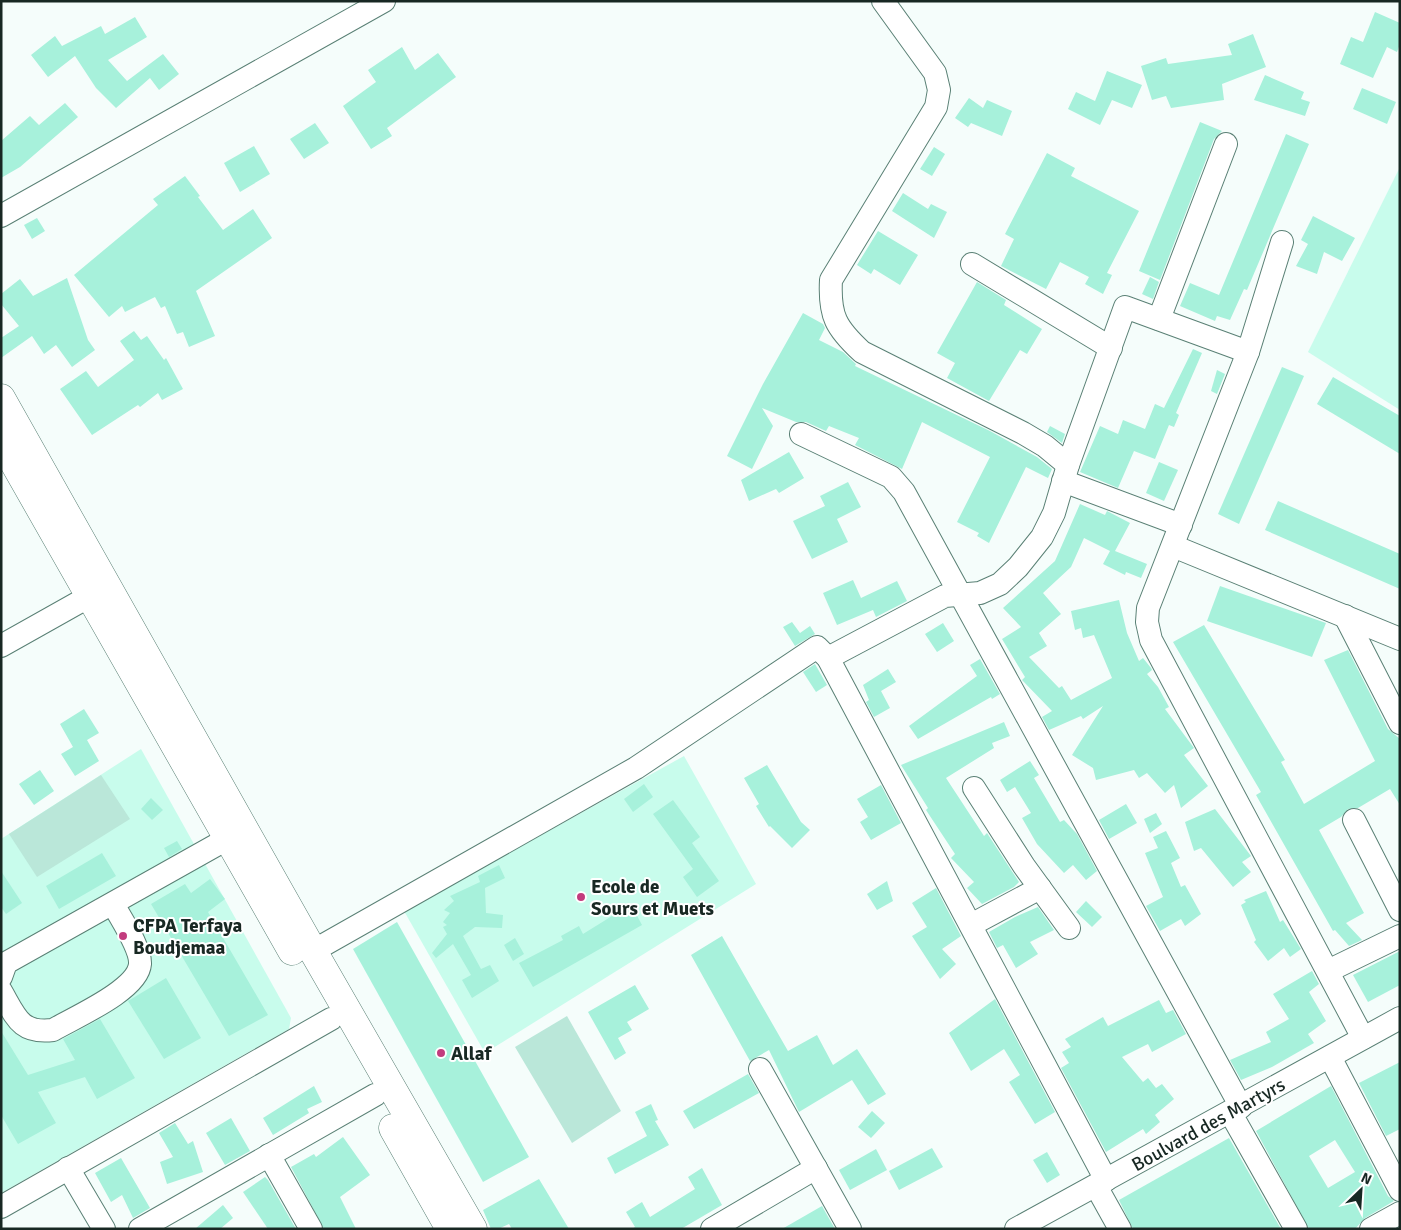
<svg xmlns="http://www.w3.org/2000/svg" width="1401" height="1230" viewBox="0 0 1401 1230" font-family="Signika,sans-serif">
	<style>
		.built { fill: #c8fcec }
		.green { fill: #bae7d9 }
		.building { fill: #a7f1db; fill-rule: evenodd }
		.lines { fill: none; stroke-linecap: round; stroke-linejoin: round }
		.minor-casing { stroke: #5a8075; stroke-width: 24 }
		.major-casing { stroke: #5a8075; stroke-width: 29 }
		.highway-casing { stroke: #5a8075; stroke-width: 29 }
		.minor { stroke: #fff; stroke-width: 22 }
		.major { stroke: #fff; stroke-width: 28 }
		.highway { stroke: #fff; stroke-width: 28 }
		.poi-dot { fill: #c23c7e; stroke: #fff; stroke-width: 2 }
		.labels { text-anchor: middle; stroke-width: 4; stroke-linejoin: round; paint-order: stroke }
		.poi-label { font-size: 19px; font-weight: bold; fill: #182823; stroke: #fff; text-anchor: start }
		.street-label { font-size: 19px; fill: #182823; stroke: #fff }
	</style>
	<rect width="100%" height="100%" fill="#f5fdfb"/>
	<g class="built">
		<path d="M1400,167V410L1308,352Z"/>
		<path d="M141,749L291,1018L289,1029L1,1193V839Z"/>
		<path d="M684,756L756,884L485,1053L404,911Z"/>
	</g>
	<g class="green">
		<path d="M101,775L130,819L37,877L9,834Z"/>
		<path d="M567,1016L621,1111L572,1143L515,1047Z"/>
	</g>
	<g class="building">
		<path d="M1375,12L1400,23V44L1397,52L1387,47L1373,78L1340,64L1351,37L1363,42Z"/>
		<path d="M135,17L147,37L108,60L127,81L163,54L179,74L159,90L150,78L116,108L96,88L75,56L48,77L31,55L55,36L62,46L101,26L105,34Z"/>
		<path d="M1253,34L1266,67L1222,84L1224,100L1171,108L1166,96L1152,100L1141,66L1166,58L1168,64L1232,55L1228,44Z"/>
		<path d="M402,47L415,70L438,53L456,77L387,128L392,136L371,149L343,106L376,82L368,70Z"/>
		<path d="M1107,71L1142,85L1132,108L1112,100L1100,125L1068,109L1076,92L1095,101Z"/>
		<path d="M1265,75L1304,92L1301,99L1310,102L1305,116L1254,100Z"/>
		<path d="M1362,88L1396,102L1387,124L1353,109Z"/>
		<path d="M969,98L983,108L987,100L1012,111L1002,136L971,123L968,127L955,118Z"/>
		<path d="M65,103L78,117L20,167L1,178V141L30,116L39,125Z"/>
		<path d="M1200,122L1222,131L1214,139L1160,280L1139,271Z"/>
		<path d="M315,123L329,143L304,159L290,139Z"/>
		<path d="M1286,134L1309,144L1247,290L1244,289L1230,320L1217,316L1215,321L1180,306L1190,283L1219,295Z"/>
		<path d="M254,146L270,174L240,192L224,163Z"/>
		<path d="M934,147L945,154L932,176L920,169Z"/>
		<path d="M1047,153L1075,168L1071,176L1139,211L1107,273L1112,275L1103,294L1085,284L1089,277L1060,262L1046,289L1001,266L1014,239L1005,234Z"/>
		<path d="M185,176L200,196L198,197L223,230L253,209L272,238L196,291L215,336L189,347L183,332L177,334L165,306L161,308L155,297L125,312L122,306L109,317L74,275L158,205L153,199Z"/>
		<path d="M903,193L928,209L931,204L947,212L934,238L892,211Z"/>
		<path d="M1313,216L1355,238L1342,261L1324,252L1317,274L1296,266L1308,244L1301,240Z"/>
		<path d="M37,218L45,231L32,239L24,225Z"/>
		<path d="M878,231L918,255L900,285L874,269L871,274L857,265Z"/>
		<path d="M1150,277L1159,282L1153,299L1142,294Z"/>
		<path d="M67,278L88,340L95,350L72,367L56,345L44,354L32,336L1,358V338L19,326L1,304V294L20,279L33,296Z"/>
		<path d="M977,282L1006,300L1004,305L1042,329L1027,354L1020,350L989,401L947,378L955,363L937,353Z"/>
		<path d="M803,313L823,324L825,328L819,340L843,352L856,364L855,366L990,431L1037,457L1052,469L1048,478L1026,467L989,543L977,536L979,533L957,522L990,457L922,422L902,469L855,445L859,438L829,426L826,431L806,422H796L762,408L773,426L752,469L727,456L763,384Z"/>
		<path d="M134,331L141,340L147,336L164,360L166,358L183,389L162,400L158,393L140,407L138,405L92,435L60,389L86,371L98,387L134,360L120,341Z"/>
		<path d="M1193,349L1202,353L1176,413L1179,415L1174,427L1169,425L1155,459L1134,451L1118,488L1080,472L1100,426L1118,434L1123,420L1145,429L1155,404L1164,408Z"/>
		<path d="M1282,367L1304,376L1239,524L1218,514Z"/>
		<path d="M1217,370L1225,374L1217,394L1211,391Z"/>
		<path d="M1333,377L1400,416V454L1317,404Z"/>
		<path d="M1050,426L1065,434L1062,443L1047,432Z"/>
		<path d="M789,452L804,478L779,493L776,489L749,501L741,480Z"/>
		<path d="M1159,462L1178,470L1164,501L1146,493Z"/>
		<path d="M848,482L861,507L837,519L848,542L812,559L793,521L825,506L820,496Z"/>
		<path d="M1278,501L1400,554V589L1265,530Z"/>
		<path d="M1080,504L1105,515L1107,511L1130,523L1115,551L1147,564L1141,578L1126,572L1125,575L1103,564L1110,551L1084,538L1071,567L1043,593L1061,614L1039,633L1047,646L1029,657L1059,688L1062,686L1071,700L1112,678L1094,635L1083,638L1081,628L1075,630L1071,611L1119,600L1127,633L1139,661L1143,658L1151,668L1152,670L1147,674L1158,687L1169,707L1165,709L1194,748L1184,755L1208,786L1181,808L1174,785L1165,793L1147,773L1139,778L1134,770L1096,780L1093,768L1072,755L1103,706L1083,719L1081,716L1049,730L1042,717L1052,711L1022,680L1025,677L1002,639L1021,627L1003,608L1055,561Z"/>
		<path d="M853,580L861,598L897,581L907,601L876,617L873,610L837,625L823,593Z"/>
		<path d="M1220,586L1326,623L1312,657L1207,621Z"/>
		<path d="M792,622L800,633L810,626L815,634L795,646L783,627Z"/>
		<path d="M943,623L954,641L937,652L925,634Z"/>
		<path d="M1204,625L1285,760L1281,762L1304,804L1375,761L1324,660L1348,650L1388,729L1400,739V805L1390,789L1358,808L1348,809L1341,817L1319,830L1364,913L1346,923L1362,940L1349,946L1335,930L1333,931L1256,795L1261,792L1173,642Z"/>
		<path d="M980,659L1000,694L992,699L991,697L918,739L909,726L977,676L970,665Z"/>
		<path d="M815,664L827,685L816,692L803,672Z"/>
		<path d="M888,669L896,682L881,691L890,708L874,717L866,702L869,700L863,685Z"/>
		<path d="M84,709L99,733L87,740L99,761L75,776L61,754L73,747L60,724Z"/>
		<path d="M1004,722L1010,736L992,743L994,748L946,778L984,836L987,833L1019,882L1014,887L982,904L967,888L974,882L951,858L955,854L926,810L928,808L901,765Z"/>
		<path d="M1030,761L1039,775L1034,778L1060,822L1064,820L1077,834L1097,871L1086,880L1073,865L1064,873L1037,844L1022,818L1031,813L1015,787L1007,792L1000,780Z"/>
		<path d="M767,765L801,822L810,830L792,848L770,826L769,827L756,806L759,804L744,778Z"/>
		<path d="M40,770L54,791L34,805L19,784Z"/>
		<path d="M644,784L653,797L633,812L624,799Z"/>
		<path d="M881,785L901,823L871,840L860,822L868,817L857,799Z"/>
		<path d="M151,798L163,810L152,820L141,809Z"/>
		<path d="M673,800L700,837L692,843L719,881L697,897L683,877L693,869L653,814Z"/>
		<path d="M1126,804L1137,823L1109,839L1099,820Z"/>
		<path d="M1215,809L1251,856L1242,862L1251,872L1233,887L1201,848L1194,851L1185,822Z"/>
		<path d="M1156,813L1162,824L1150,833L1144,819Z"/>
		<path d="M1166,831L1180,858L1171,863L1181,887L1185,885L1201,914L1185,926L1181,919L1160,931L1146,906L1163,897L1145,853L1158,848L1153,837Z"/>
		<path d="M177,841L182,849L169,857L164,848Z"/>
		<path d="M102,853L116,876L59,909L46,886Z"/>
		<path d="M499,865L505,878L485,888L486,913L503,915L502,928L475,927L463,936L481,969L490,965L499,981L472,998L462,980L471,975L453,944L436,958L432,953L447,934L443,927L447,925L443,922L450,913L444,910L454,901L450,896L480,882L478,876Z"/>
		<path d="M1,871L22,903L6,914L1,907Z"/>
		<path d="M210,879L225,899L208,912L268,1015L229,1036L151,904L185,884L191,893Z"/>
		<path d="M887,881L893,901L877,910L867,894Z"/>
		<path d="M936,888L961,936L942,949L956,964L940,979L912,936L927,927L912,903Z"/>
		<path d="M1266,891L1280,922L1283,920L1301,949L1290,957L1284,948L1268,961L1254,942L1256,940L1241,905L1246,902L1244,900Z"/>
		<path d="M1086,901L1102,917L1092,927L1076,912Z"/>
		<path d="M1038,907L1054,930L1030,942L1038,954L1016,968L1003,945L997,948L989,932L1015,917Z"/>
		<path d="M625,908L630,915L635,912L642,925L533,987L519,963L563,940L561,936L579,926L583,934Z"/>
		<path d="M397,922L529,1157L483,1182L353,949Z"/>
		<path d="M722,936L788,1051L817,1035L833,1065L857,1049L886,1094L868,1105L852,1080L799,1112L769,1050L750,1061L691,955Z"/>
		<path d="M515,938L524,954L513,961L504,945Z"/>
		<path d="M1400,951V985L1368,1002L1353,975Z"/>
		<path d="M1312,971L1319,984L1309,992L1326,1021L1308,1034L1314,1043L1272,1067L1241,1080L1230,1060L1271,1042L1266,1032L1289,1019L1273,994Z"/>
		<path d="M166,978L201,1038L164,1059L128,1001Z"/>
		<path d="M635,985L649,1009L627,1022L632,1030L618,1038L626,1053L615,1060L588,1012Z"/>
		<path d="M995,999L1055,1112L1035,1124L1009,1082L1020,1075L1004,1049L971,1071L949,1033Z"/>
		<path d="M1159,1000L1166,1013L1173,1010L1186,1034L1152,1052L1148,1044L1122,1057L1143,1082L1148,1078L1156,1088L1162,1084L1174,1099L1155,1115L1160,1122L1146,1134L1143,1129L1106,1152L1061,1068L1069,1063L1062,1052L1071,1047L1065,1039L1103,1017L1108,1026Z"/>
		<path d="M100,1019L135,1078L97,1099L85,1077L38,1092L56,1123L18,1144L1,1115V1031L28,1075L75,1060L63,1039Z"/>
		<path d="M1400,1062V1129L1386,1136L1359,1083Z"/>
		<path d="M748,1074L759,1093L694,1129L683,1111Z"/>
		<path d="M314,1086L322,1102L307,1109L309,1113L273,1135L263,1118Z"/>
		<path d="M1331,1086L1388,1196L1394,1201L1365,1218L1355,1229H1309L1256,1131ZM1335,1140L1355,1172L1328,1188L1309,1156Z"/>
		<path d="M651,1104L658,1120L655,1121L669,1145L615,1174L607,1158L647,1136L635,1112Z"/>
		<path d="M872,1111L885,1123L871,1138L858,1127Z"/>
		<path d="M231,1118L250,1151L225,1165L206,1133Z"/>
		<path d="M175,1123L188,1144L193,1141L203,1172L167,1184L160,1162L173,1157L159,1133Z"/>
		<path d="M343,1137L370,1175L340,1197L356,1229H324L291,1167L314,1154L316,1157Z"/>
		<path d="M1229,1138L1281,1229H1133L1119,1200Z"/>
		<path d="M932,1148L943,1167L899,1190L889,1171Z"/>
		<path d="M876,1149L887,1170L850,1190L839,1170Z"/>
		<path d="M1047,1152L1060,1175L1047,1183L1033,1160Z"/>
		<path d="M121,1158L150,1208L133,1218L122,1195L111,1202L95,1173Z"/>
		<path d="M702,1168L722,1205L681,1229H632L635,1227L626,1212L642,1202L650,1217L695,1189L688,1177Z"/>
		<path d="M265,1177L268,1180L296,1229H268L243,1192Z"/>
		<path d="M539,1179L569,1229H512L509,1224L498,1229H491L483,1210Z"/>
		<path d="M223,1205L233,1218L220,1229H195Z"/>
		<path d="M822,1206L835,1229H782Z"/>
	</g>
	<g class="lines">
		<g class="minor-casing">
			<g id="minor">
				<path d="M883,1L935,73L939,90L936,107L831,280C829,316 836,328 862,352L1023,433L1045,446L1068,465"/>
				<path d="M1,216L384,1"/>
				<path d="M1282,242L1248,352L1148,608L1147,622L1151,640L1363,1038"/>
				<path d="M972,264L1111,348"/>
				<path d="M1159,319L1226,144"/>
				<path d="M801,434L891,477L904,492L1241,1107"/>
				<path d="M1063,481L1181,525"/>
				<path d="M1173,546L1400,639"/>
				<path d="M1345,616L1400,723"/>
				<path d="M1,646L90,596"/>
				<path d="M828,658L945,596L980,593L1000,584L1018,567L1042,537L1054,513L1068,465L1125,307L1248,352"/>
				<path d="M974,788L1024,866L1069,928"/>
				<path d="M1354,820L1400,910"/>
				<path d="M971,925L1040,888"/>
				<path d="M313,951L636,768L817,647L828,658L1106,1180"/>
				<path d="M1328,971L1400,936"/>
				<path d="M1,977L6,963L227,839"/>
				<path d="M1,991C16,1017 20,1034 53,1030C75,1017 138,990 140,964C141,948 121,919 113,904"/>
				<path d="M1330,1057L1400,1190"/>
				<path d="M760,1069L850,1229"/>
				<path d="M1230,1112L1296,1229"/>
				<path d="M269,1155L311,1229"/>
				<path d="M68,1168L104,1229"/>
				<path d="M1096,1186L1120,1229"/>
				<path d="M1,1207L331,1019"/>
				<path d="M140,1229L375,1095"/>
				<path d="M712,1229L816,1168"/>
				<path d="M1016,1229L1400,1018"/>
				<path d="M1371,1229L1400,1213"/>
			</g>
		</g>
		<g class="major-casing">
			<g id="major">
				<path d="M313,951L473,1229"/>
				<path d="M393,1128L450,1229"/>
			</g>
		</g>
		<g class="highway-casing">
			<g id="highway">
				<path d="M1,398L313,951"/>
				<path d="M1,440L292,951"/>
			</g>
		</g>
		<use href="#minor" class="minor"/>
		<use href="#major" class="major"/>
		<use href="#highway" class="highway"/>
	</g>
	<g class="poi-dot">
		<circle cx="581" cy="897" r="5"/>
		<circle cx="123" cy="936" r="5"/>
		<circle cx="441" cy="1053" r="5"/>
	</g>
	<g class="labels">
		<g class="poi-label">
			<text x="591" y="893">Ecole de<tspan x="591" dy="22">Sours et Muets</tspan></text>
			<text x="133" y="932">CFPA Terfaya<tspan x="133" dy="22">Boudjemaa</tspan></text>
			<text x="451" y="1060">Allaf</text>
		</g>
		<g class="street-label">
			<text transform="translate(1208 1124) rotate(-29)" y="7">Boulvard des Martyrs</text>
		</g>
	</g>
	<rect width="1401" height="1230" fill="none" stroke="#182823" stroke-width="5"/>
	<g transform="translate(1361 1190) rotate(25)" stroke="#ffffff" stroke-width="4" paint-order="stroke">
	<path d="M0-4L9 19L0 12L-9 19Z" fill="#182823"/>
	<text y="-8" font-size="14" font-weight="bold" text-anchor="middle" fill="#182823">N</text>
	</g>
</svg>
